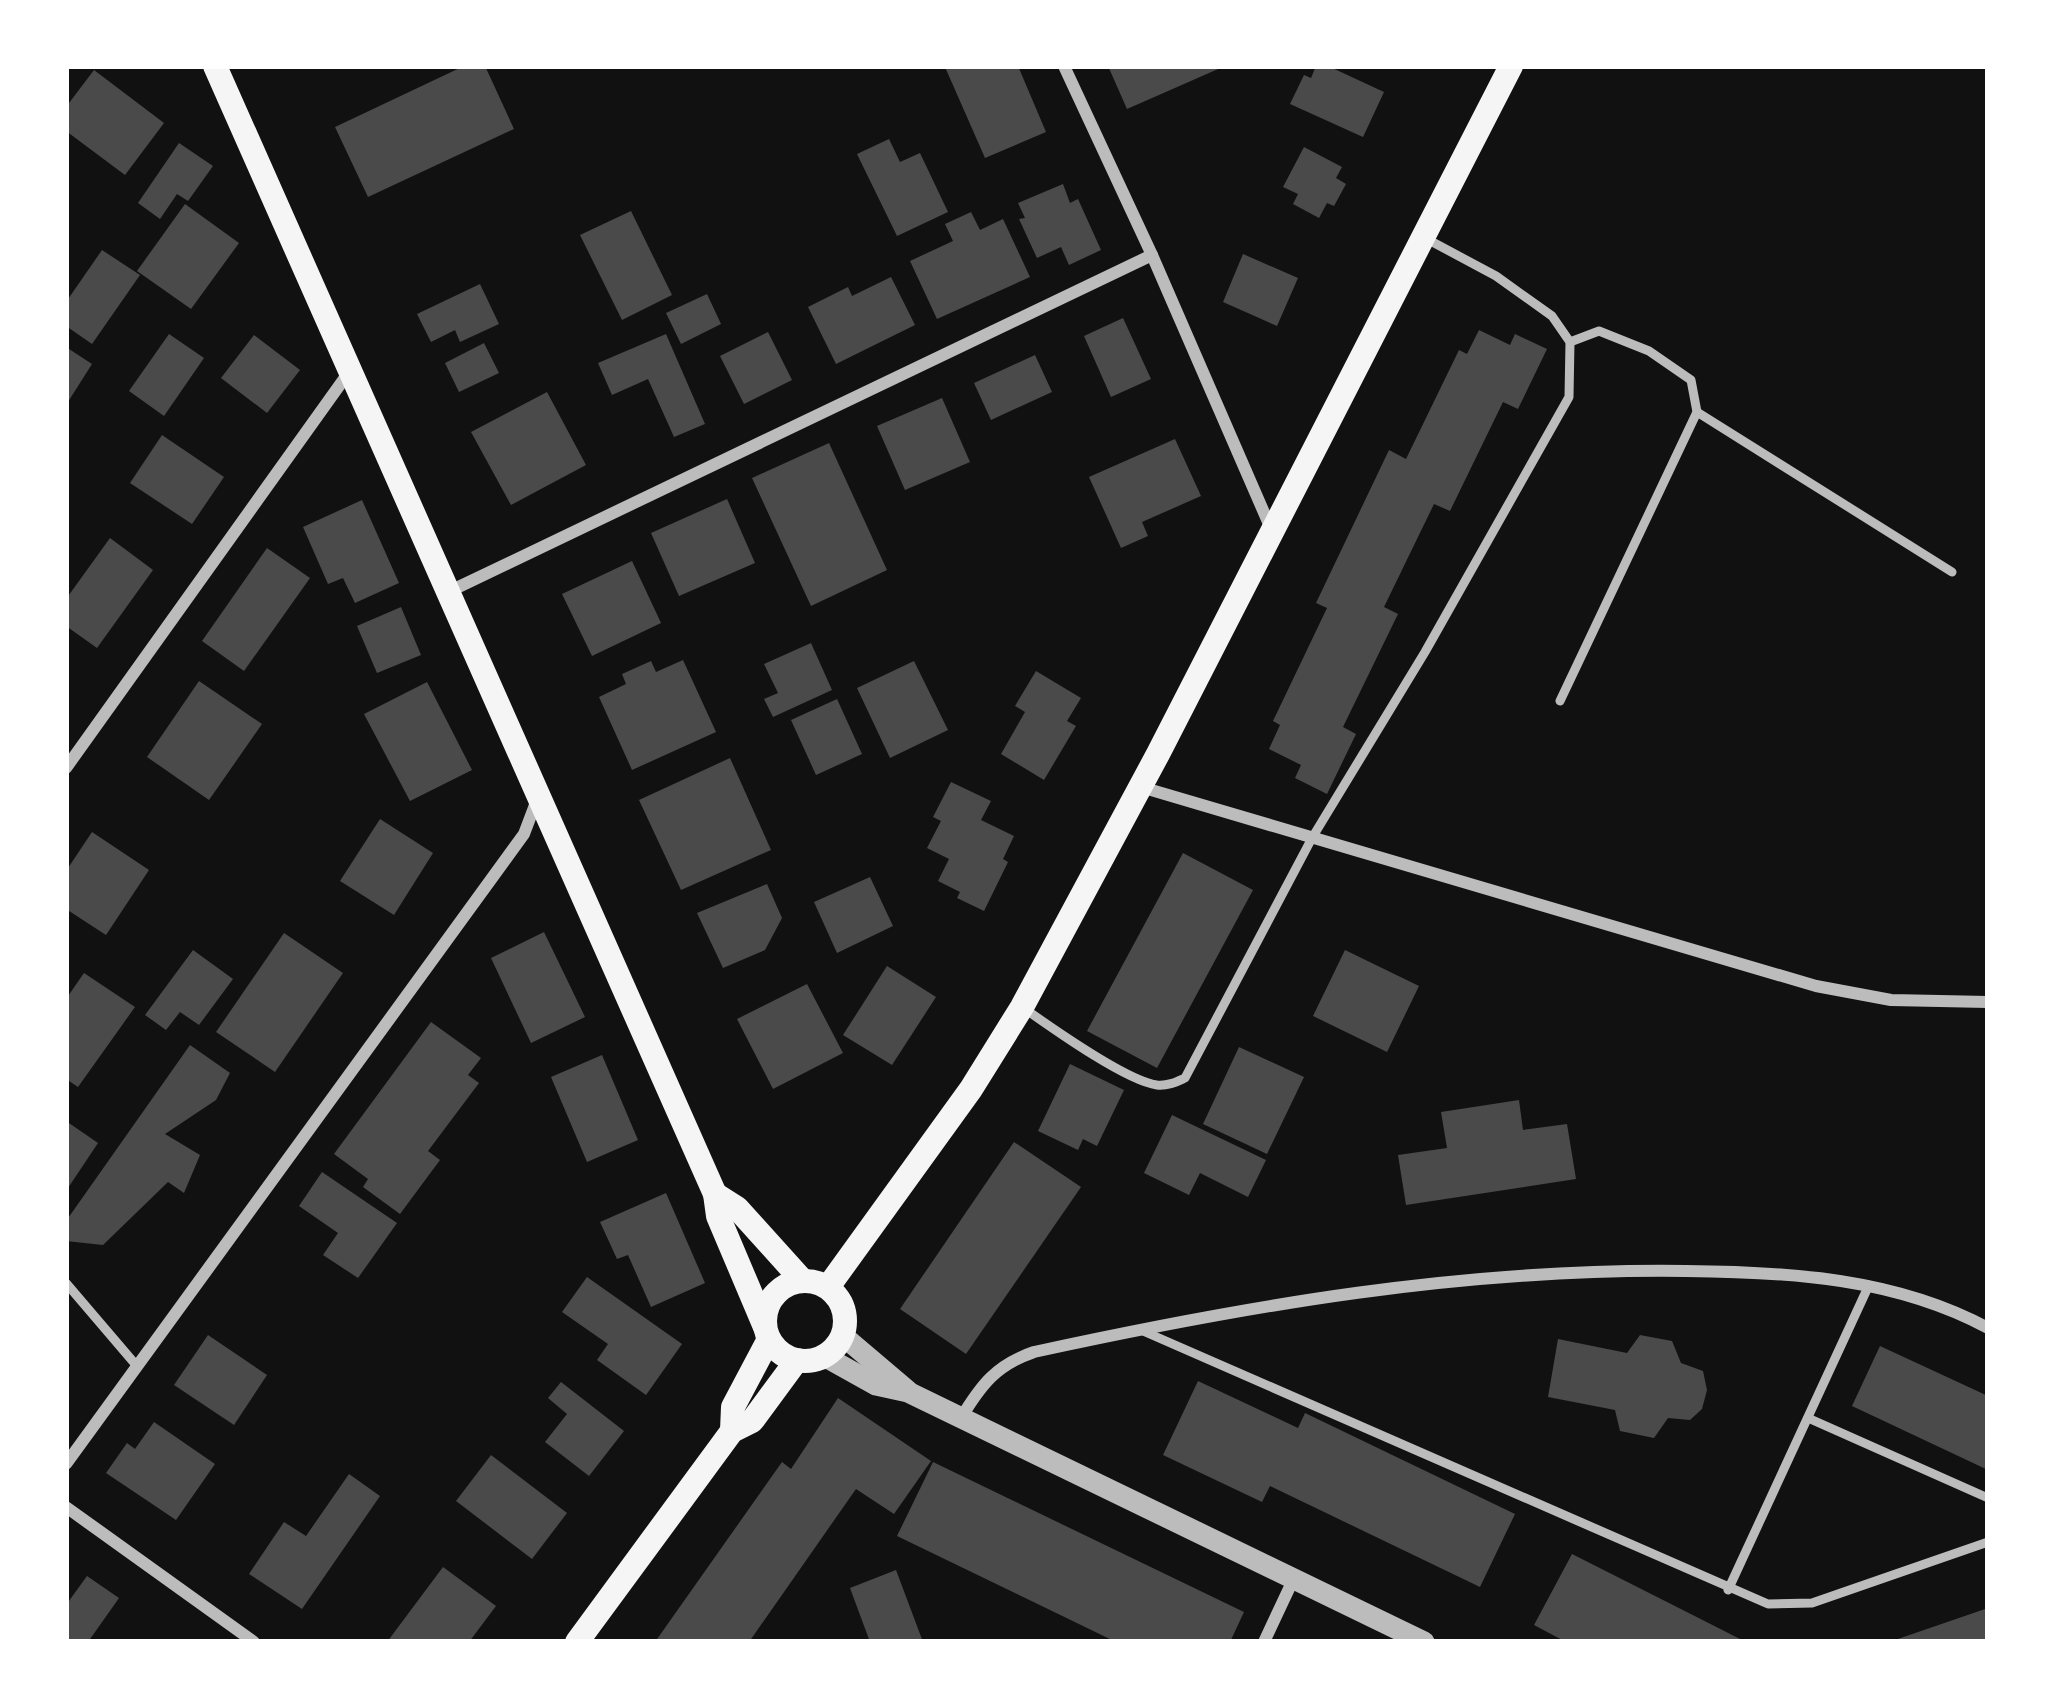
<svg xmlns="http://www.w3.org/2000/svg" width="2054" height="1708" viewBox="0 0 2054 1708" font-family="'Fira Sans Condensed',sans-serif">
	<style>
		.building { fill: #4a4a4a }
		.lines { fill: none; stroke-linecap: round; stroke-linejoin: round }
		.service { stroke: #bcbcbc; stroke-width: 9 }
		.minor { stroke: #bcbcbc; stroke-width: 12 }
		.tertiary { stroke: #bcbcbc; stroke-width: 21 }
		.secondary { stroke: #f5f5f5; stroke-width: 24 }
	</style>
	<rect width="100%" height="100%" fill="#111"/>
	<g class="building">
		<path d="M464,66H485L514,129L368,197L335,127Z"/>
		<path d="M1018,66L1046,132L985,158L945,67Z"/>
		<path d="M1108,66H1225L1127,109Z"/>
		<path d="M1316,66H1328L1384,92L1363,137L1290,104L1304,75L1311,78Z"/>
		<path d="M94,70L164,123L125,175L66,131V107Z"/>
		<path d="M889,139L900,162L920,153L948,212L897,236L857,154Z"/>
		<path d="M179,143L213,166L188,201L177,194L160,219L138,203Z"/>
		<path d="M1304,147L1342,167L1336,178L1346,184L1334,206L1327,203L1319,218L1293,204L1298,194L1283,187Z"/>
		<path d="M1063,184L1070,203L1078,199L1101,250L1069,265L1061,247L1037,258L1019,219L1025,218L1018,203Z"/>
		<path d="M185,204L239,243L191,309L137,271Z"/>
		<path d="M631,211L672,295L622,320L580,235Z"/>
		<path d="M971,212L980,230L1003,219L1030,277L937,319L910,261L953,241L945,224Z"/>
		<path d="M102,250L140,275L92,344L66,326V302Z"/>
		<path d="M1243,254L1298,278L1277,326L1223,302Z"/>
		<path d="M891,277L915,325L836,364L808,307L848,287L852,296Z"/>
		<path d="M480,284L499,324L460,342L455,330L431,342L417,314Z"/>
		<path d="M707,294L721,324L681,344L666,313Z"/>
		<path d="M1123,318L1151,379L1111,397L1084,336Z"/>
		<path d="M1479,330L1510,345L1515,334L1547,349L1518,409L1503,402L1450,511L1434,504L1384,607L1398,614L1343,727L1356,734L1327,794L1295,778L1301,765L1269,749L1280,725L1273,721L1327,608L1316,603L1389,450L1406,459L1459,350L1467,354Z"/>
		<path d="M768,332L792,380L744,404L720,356Z"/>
		<path d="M169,334L204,358L164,416L129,391Z"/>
		<path d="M666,334L705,424L674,437L648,379L612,395L598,363Z"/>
		<path d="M254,335L300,370L267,413L221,378Z"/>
		<path d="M484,343L499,373L459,392L445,363Z"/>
		<path d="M66,347L92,364L66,405Z"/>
		<path d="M1035,355L1052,392L991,420L974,383Z"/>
		<path d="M547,392L586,465L511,505L471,432Z"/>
		<path d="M942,398L970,462L905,490L877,426Z"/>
		<path d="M162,435L224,477L192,524L130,483Z"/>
		<path d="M1175,439L1201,496L1142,522L1148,536L1121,548L1089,477Z"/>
		<path d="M829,443L887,570L811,606L752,478Z"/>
		<path d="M727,499L755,563L679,596L651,533Z"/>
		<path d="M362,500L399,583L355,603L343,578L328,584L303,527Z"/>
		<path d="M110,538L153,570L97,648L66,626V599Z"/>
		<path d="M267,548L310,578L244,671L202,641Z"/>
		<path d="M632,561L661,623L592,656L562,594Z"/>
		<path d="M401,607L421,655L377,673L357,626Z"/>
		<path d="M811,643L832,690L773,717L764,699L778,693L764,664Z"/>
		<path d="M683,660L716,732L632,770L599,697L626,684L622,674L651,661L656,672Z"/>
		<path d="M914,661L948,730L890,758L857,688Z"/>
		<path d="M1036,671L1081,698L1067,721L1076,726L1044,780L1001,754L1025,712L1015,706Z"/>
		<path d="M199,681L262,724L209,800L147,757Z"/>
		<path d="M427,682L472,770L410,801L364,714Z"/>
		<path d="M837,699L862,754L816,775L791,720Z"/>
		<path d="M730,758L771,850L681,890L639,800Z"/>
		<path d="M951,782L991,801L981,820L1014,836L1003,859L1008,862L984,911L957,898L960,892L938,881L949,859L927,848L941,821L933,817Z"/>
		<path d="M380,819L433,853L394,915L340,881Z"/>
		<path d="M92,832L149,870L106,935L66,909V871Z"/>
		<path d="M1183,853L1253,890L1157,1068L1087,1031Z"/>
		<path d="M870,877L893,926L837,953L814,902Z"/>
		<path d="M767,884L782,918L765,950L723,968L697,913Z"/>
		<path d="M544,932L585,1017L531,1043L491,958Z"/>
		<path d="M284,933L343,973L275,1072L216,1032Z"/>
		<path d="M193,950L233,979L199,1025L180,1012L166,1030L145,1015Z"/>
		<path d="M1345,950L1419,986L1387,1052L1313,1016Z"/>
		<path d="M887,966L936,997L892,1065L843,1035Z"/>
		<path d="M84,973L135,1007L78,1087L66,1079V999Z"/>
		<path d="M807,984L843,1053L773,1089L737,1019Z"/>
		<path d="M431,1022L481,1058L468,1075L479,1083L428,1151L440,1160L400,1214L363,1187L368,1179L334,1154Z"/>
		<path d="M190,1045L230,1073L216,1100L165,1134L200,1155L184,1193L168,1182L103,1245L66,1241V1221Z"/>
		<path d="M1239,1047L1304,1077L1267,1154L1203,1124Z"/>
		<path d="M602,1055L638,1140L587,1162L551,1077Z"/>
		<path d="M1070,1064L1124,1090L1097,1146L1083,1139L1078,1150L1038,1131Z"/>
		<path d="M1519,1100L1523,1130L1567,1124L1576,1179L1406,1205L1398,1155L1447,1148L1441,1112Z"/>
		<path d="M1172,1115L1266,1160L1248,1197L1200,1173L1189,1195L1144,1173Z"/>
		<path d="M66,1121L98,1143L66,1191Z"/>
		<path d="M1014,1142L1081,1187L966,1354L900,1309Z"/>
		<path d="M322,1172L397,1223L358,1278L323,1255L338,1233L299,1206Z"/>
		<path d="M666,1193L705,1283L651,1307L628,1255L617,1259L600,1222Z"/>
		<path d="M587,1277L682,1344L646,1395L597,1360L608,1344L562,1312Z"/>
		<path d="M208,1335L267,1375L234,1425L174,1385Z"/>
		<path d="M1640,1335L1672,1341L1681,1363L1703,1371L1707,1390L1702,1409L1690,1420L1668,1418L1654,1438L1620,1431L1615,1410L1548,1397L1558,1339L1627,1353Z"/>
		<path d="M1880,1346L1988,1396V1470L1852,1406Z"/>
		<path d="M1198,1381L1298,1428L1305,1413L1515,1514L1480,1587L1270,1486L1262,1502L1163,1455Z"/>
		<path d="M561,1382L624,1431L589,1476L545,1442L567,1414L548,1398Z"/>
		<path d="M838,1398L931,1461L894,1514L856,1489L749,1642H655L782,1462L791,1469Z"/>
		<path d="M154,1422L215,1464L176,1520L106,1473L127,1443L135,1449Z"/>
		<path d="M491,1455L567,1513L532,1559L456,1501Z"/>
		<path d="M933,1462L1244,1612L1230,1642H1116L897,1536Z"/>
		<path d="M349,1474L380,1496L302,1609L249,1574L284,1522L306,1536Z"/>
		<path d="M1572,1554L1669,1603L1746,1642H1566L1534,1625Z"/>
		<path d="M443,1567L496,1606L469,1642H387Z"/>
		<path d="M896,1570L923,1642H870L850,1588Z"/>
		<path d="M87,1576L119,1598L88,1642H67L66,1605Z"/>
		<path d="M1988,1608V1642H1892V1641Z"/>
	</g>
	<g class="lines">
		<g class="service">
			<path d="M1697,412L1952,572"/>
			<path d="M1560,701L1697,412L1691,380L1649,351L1599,331L1570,342"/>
			<path d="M1025,1009C1052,1028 1126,1081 1157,1085C1168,1086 1176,1082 1185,1078L1312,838L1425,652L1569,397L1570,342L1552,316L1496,276L1425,238"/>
			<path d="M66,1283L136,1365"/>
			<path d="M1143,1331L1768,1604L1812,1603L1988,1542"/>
			<path d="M1808,1418L1988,1498"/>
			<path d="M1728,1590L1869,1285"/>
		</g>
		<g class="minor">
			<path d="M1064,66L1152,255L1272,531"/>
			<path d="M448,592L1152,255"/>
			<path d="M66,768L349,372"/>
			<path d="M1141,787L1816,986L1891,1000L1988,1002"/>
			<path d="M961,1418C981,1385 996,1365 1034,1352C1250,1305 1464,1268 1686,1271C1790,1272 1895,1278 1988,1328"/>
			<path d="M66,1464L524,834L538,797"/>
			<path d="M66,1507L254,1642"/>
			<path d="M1264,1642L1294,1578"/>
		</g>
		<g class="tertiary">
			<path d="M842,1335L908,1391"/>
			<path d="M824,1356L876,1385L908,1392L1424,1642"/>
		</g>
		<g class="secondary">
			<path d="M215,66L715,1194L718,1216L765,1327"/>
			<path d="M715,1194L737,1208L802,1280"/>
			<circle cx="805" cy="1321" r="40"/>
			<path d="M828,1287L971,1089L1022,1007L1158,754L1511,66"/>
			<path d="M732,1431L733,1407L769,1339"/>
			<path d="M577,1642L732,1431L752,1421L797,1360"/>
		</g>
	</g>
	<rect width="2054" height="1708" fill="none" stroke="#ffffff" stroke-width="138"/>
</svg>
